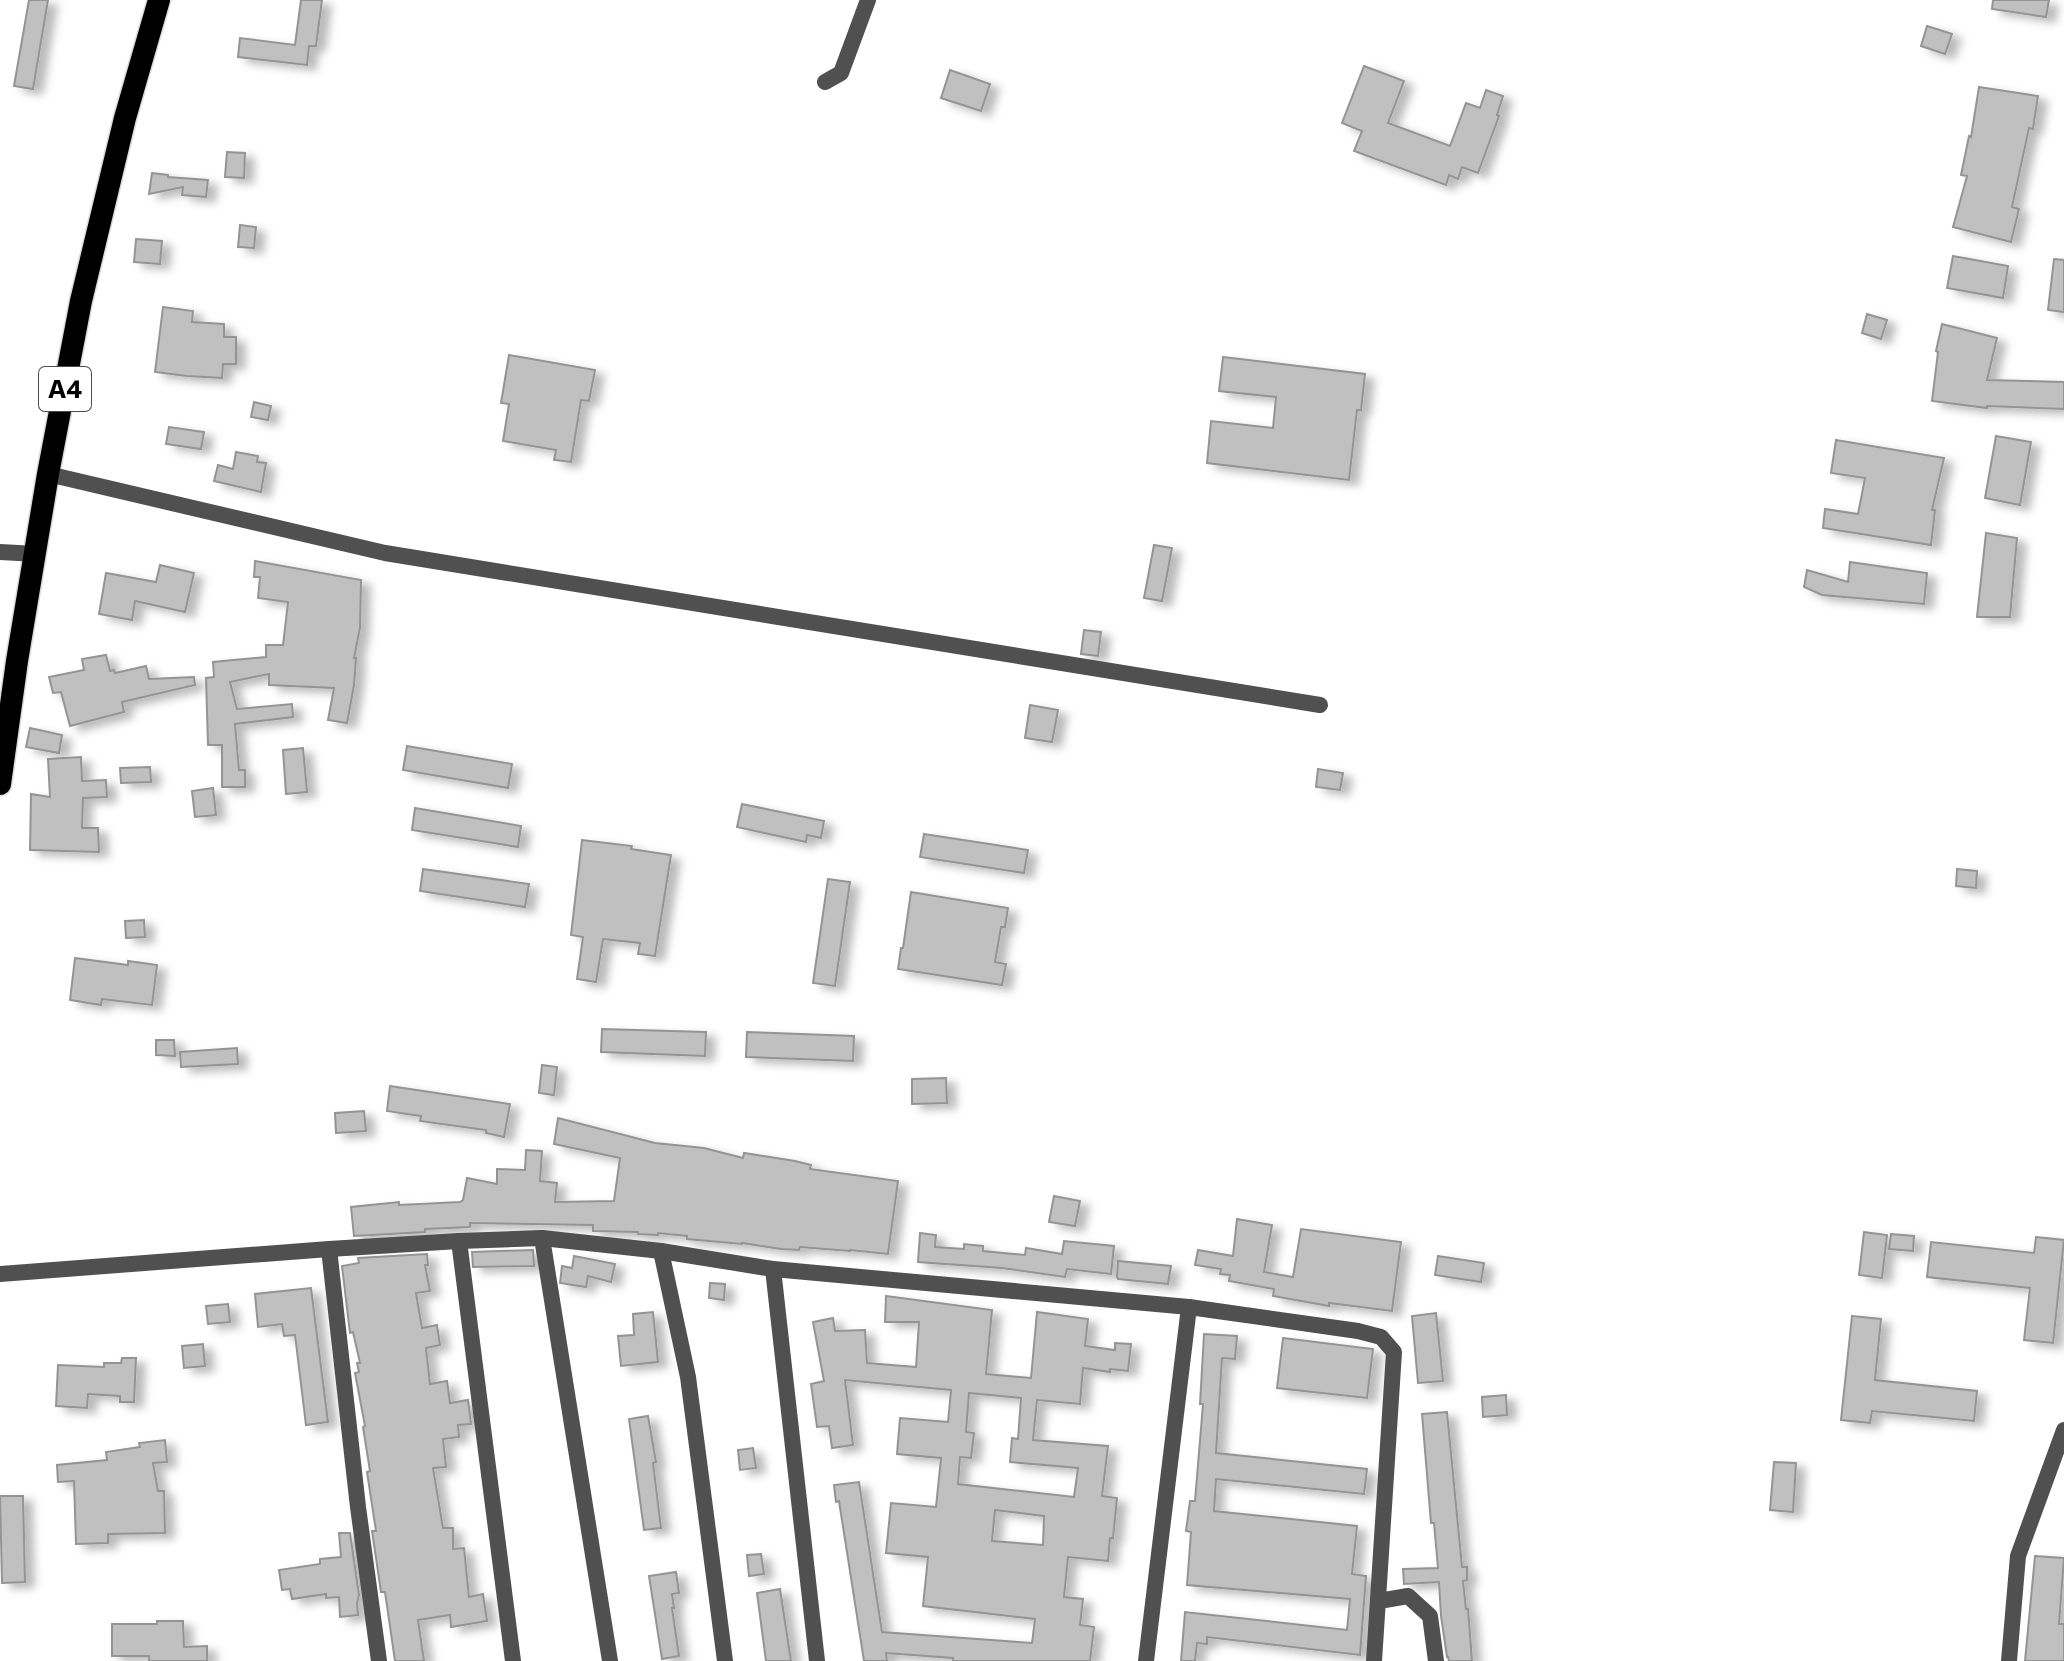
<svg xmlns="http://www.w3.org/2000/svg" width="2064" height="1661" viewBox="0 0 2064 1661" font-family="Commissioner,sans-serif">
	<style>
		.building { fill: #c0c0c0; stroke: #949494; stroke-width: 2; fill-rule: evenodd; filter: url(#shadow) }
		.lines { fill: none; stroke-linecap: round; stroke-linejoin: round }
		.trunk-casing { stroke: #dbdbdb; stroke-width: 25 }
		.minor { stroke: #505050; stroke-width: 16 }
		.trunk { stroke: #000; stroke-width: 22 }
		.labels { text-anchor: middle; stroke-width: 6; stroke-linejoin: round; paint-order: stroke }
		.shield { fill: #fff; stroke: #4c4c4c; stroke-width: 2 }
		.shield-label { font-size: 26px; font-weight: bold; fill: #000 }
	</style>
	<defs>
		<filter id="shadow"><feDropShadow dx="9" dy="5" stdDeviation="4" flood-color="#0004"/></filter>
	</defs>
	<rect width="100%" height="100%" fill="#fff"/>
	<g class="building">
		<path d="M29,0H48L33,89L14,86Z"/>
		<path d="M301,0H322L316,46H309L307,65L238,57L240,38L295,45Z"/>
		<path d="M1993,0H2049L2046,17L1992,9Z"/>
		<path d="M1927,26L1952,34L1945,54L1921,46Z"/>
		<path d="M1364,66L1404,81L1388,123L1450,146L1466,103L1480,108L1486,90L1503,96L1497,115L1499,116L1478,173L1462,167L1458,179L1449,175L1446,185L1354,151L1362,131L1342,123Z"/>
		<path d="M950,70L990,84L981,111L941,98Z"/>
		<path d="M1979,87L2038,96L2033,129L2029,128L2012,207L2019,209L2011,242L1953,227L1967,176L1961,175L1969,136L1971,137Z"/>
		<path d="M227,152L245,153L244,178L225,177Z"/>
		<path d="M152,173L168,175V177L208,180L206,197L182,195L183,187L149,194Z"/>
		<path d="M240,225L256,227L254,248L238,247Z"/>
		<path d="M136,239L162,241L160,264L134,262Z"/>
		<path d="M1953,256L2008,266L2003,298L1947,288Z"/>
		<path d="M2054,259L2064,260V312L2048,310Z"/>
		<path d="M163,307L193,311L192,322L224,324V337H236V364H223L222,378L187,376L155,372Z"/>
		<path d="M1867,314L1887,320L1881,339L1862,333Z"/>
		<path d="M1942,324L1997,338L1987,380L2064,382V409L1987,406V408L1932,401L1938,352L1936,351Z"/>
		<path d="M509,355L595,370L589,401L581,400L571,462L554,460L556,450L503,441L509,404L501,403Z"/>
		<path d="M1223,357L1365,374L1361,410H1357L1349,480L1207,463L1211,421L1273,428L1276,397L1219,391Z"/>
		<path d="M254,402L271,406L268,420L251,417Z"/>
		<path d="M169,427L204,432L201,449L166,444Z"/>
		<path d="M1996,436L2031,442L2020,505L1985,498Z"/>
		<path d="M1836,440L1944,458L1932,510H1935L1931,545L1823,528L1825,509L1858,514L1865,478L1831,473Z"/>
		<path d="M236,452L258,456L257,462L266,463L261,492L214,481L218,465L233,469Z"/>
		<path d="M1986,533L2017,538L2010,617H1977Z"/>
		<path d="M1154,545L1172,548L1162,601L1144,598Z"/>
		<path d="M255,561L361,580L360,628L354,658H356L354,685L347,723L328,720L334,688L269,685V674L230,682L237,709L292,704L293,717L235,724L239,770H245V787H222V745H208L206,678L214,677L213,662L266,657V645H283L288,602L258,598L260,577H254Z"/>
		<path d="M1850,562L1927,573L1924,604L1822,595L1804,587L1807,570L1848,582Z"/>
		<path d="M160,565L194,573L185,612L135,601L132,620L99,614L106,573L156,582Z"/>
		<path d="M1084,630L1101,632L1098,656L1081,654Z"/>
		<path d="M106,655L110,671L114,670L115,673L146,666L149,679L194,677L195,685L122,702L124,712L70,726L61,692L53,693L49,677L84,670L82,659Z"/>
		<path d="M1030,705L1058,710L1052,742L1025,738Z"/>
		<path d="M30,728L62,735L59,753L26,747Z"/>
		<path d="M407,746L512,764L508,788L403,770Z"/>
		<path d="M303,748L307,792L286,794L283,750Z"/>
		<path d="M81,757L82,781L106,780L107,797L83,798L82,828H98L99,852L30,850L31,794L50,797L48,759Z"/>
		<path d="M150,767L151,782L121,783L120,768Z"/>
		<path d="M1318,769L1343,773L1340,790L1316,787Z"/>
		<path d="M213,788L216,815L195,817L192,791Z"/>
		<path d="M742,804L824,821L821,838L807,835L806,842L737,827Z"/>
		<path d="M415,808L521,826L518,847L412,830Z"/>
		<path d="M924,834L1028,850L1024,873L920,857Z"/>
		<path d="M582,840L632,846L631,849L671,855L655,956L638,954L640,943L603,939L596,982L577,979L583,937L571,935Z"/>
		<path d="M423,869L529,884L525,907L420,891Z"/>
		<path d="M1957,869L1977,871L1976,888L1956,886Z"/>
		<path d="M828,879L850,882L835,986L813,983Z"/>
		<path d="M911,892L1008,908L1005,927H1001L995,962L1006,964L1002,985L898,969L901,948H903Z"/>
		<path d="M144,920L145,937L126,938L125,921Z"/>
		<path d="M75,958L128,965V961L157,965L152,1005L102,999L101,1005L70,1000Z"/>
		<path d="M602,1029L706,1032L705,1056L601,1052Z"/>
		<path d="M747,1032L854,1036L853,1061L746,1057Z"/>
		<path d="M156,1040H174L175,1056L156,1055Z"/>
		<path d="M237,1048L238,1064L181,1067L180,1052Z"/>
		<path d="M542,1065L557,1067L554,1095L539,1093Z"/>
		<path d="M946,1078L947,1103L912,1104V1079Z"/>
		<path d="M390,1086L510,1104L504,1137L486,1133V1130L420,1121L421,1116L387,1111Z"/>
		<path d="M364,1111L366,1131L336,1133L335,1113Z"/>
		<path d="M558,1118L655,1143L704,1148L743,1158L744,1153L795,1161L811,1165L810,1169L898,1181L888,1254L850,1250V1251L800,1247L799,1250L781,1249L742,1243V1244L687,1239V1236L658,1233V1235L638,1234V1232L593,1231V1225L470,1223V1227L425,1229V1232L354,1236L351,1207L399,1202V1205L460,1202L463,1200L467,1178L497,1184V1169L525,1170L526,1150L542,1151L540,1181L557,1183L555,1202L614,1201L620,1158L554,1144Z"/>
		<path d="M1054,1196L1080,1201L1075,1226L1049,1222Z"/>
		<path d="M1237,1219L1272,1225L1264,1272L1293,1277L1301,1229L1401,1242L1392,1311L1329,1303V1306L1273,1296L1274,1289L1229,1281L1230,1275L1220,1274L1221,1269L1195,1265L1198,1250L1233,1256Z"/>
		<path d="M1864,1232L1887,1235L1882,1278L1859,1275Z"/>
		<path d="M920,1233L936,1235L935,1247L964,1249V1244L983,1246V1251L1025,1255L1026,1248L1062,1254L1064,1241L1114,1246L1111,1274L1067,1269L1065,1277L1002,1268L918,1262Z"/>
		<path d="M1891,1234L1914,1236L1913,1251L1889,1249Z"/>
		<path d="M2036,1237L2064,1240L2053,1343L2024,1340L2030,1288L1927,1277L1931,1242L2034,1253Z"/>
		<path d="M533,1250L534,1266L473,1267L472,1252Z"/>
		<path d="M427,1254L428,1265H425L430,1291L416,1293L422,1328L437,1325L440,1345L426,1348L430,1384L447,1381L450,1403L468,1400L471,1424L458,1425L459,1437L443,1439L446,1467L433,1468L443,1528H453V1549L464,1548L469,1597L483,1594L487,1621L451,1627L450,1615L418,1620L424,1661H395L385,1592H381L372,1531H376L367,1472L370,1471L363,1427L365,1426L355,1373L359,1372L357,1363H360L353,1332L350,1333L342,1266L359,1263L358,1258Z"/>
		<path d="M574,1256L615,1264L611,1282L588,1276L586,1287L560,1283L562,1266L572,1268Z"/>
		<path d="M1438,1256L1484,1263L1481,1282L1435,1275Z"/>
		<path d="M1118,1261L1171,1266L1168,1284L1118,1279L1117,1277Z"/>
		<path d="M710,1283L725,1284L724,1300L709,1298Z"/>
		<path d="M311,1288L328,1422L306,1425L295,1335L284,1336L282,1324L258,1327L255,1294Z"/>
		<path d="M886,1296L992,1310L986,1374L1031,1378L1037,1312L1088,1319L1085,1346L1115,1350V1343L1131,1344L1128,1371L1110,1369V1372L1083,1368L1080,1404L1037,1400L1033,1440L1108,1446L1102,1496L1117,1498L1113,1538H1110L1108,1561L1068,1557L1064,1597L1083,1599L1080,1625L1094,1627L1090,1661H953V1658L886,1653L887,1661H864L839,1501L836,1502L834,1485L859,1482L882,1632L1032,1643L1035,1619L923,1606L928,1557L886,1553L891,1503L936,1507L941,1458L897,1454L900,1418L948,1422L951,1390L845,1380L853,1445L832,1448L829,1426L817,1427L811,1384L824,1381L813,1322L833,1318L835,1331L865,1330L867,1363L916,1367L919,1322H885ZM969,1393L1021,1398L1018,1439L1012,1438L1010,1462L1078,1468L1074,1497L958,1484L960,1457L971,1458L974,1433L966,1432ZM995,1510L1044,1516L1043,1545L992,1541Z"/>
		<path d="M228,1304L230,1322L208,1324L206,1306Z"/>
		<path d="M653,1312L658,1362L621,1366L618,1336L634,1335L633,1314Z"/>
		<path d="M1436,1313L1443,1381L1418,1383L1412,1316Z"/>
		<path d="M1852,1316L1881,1319L1875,1380L1977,1391L1974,1421L1872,1411L1870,1423L1841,1420Z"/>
		<path d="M1204,1334L1237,1336L1235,1359L1222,1358L1216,1453L1367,1469L1364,1494L1216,1479L1214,1511L1357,1526L1352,1574L1366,1576L1360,1655L1207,1637V1644L1197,1643L1195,1661H1181L1185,1612L1347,1630L1350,1599L1187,1585L1191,1532L1186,1531L1190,1501H1195L1203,1404H1200Z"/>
		<path d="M1283,1338L1373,1349L1367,1398L1277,1388Z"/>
		<path d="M203,1344L205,1366L184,1368L182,1346Z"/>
		<path d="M122,1358H136L134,1402H120V1396L88,1394L87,1408L56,1406L58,1365L104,1367V1363H121Z"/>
		<path d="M1506,1395L1507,1415L1483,1417L1482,1397Z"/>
		<path d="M1447,1412L1462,1567H1467V1580L1463,1581L1466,1609H1468L1472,1661H1449L1448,1657H1447L1441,1616L1439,1582L1404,1584L1403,1569L1438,1568L1434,1523H1431L1422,1414Z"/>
		<path d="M648,1416L656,1462L653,1463L661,1528L644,1530L629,1419Z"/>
		<path d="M165,1440L167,1462L153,1463L158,1491H164L165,1533L108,1534V1543L76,1544L74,1481L58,1482L57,1465L107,1460L106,1452L140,1447L139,1443Z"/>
		<path d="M753,1448L756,1468L740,1470L738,1450Z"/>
		<path d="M1774,1462L1796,1463L1793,1512L1770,1510Z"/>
		<path d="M0,1496H23L25,1582L2,1583Z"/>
		<path d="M339,1533H350L359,1595L357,1603L358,1615L340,1617L339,1597L326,1598V1594L292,1599L290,1589L282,1590L279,1570L320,1564V1559L341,1557Z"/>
		<path d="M761,1554L764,1574L749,1576L747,1555Z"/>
		<path d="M2035,1556L2064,1558L2059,1624H2064V1661H2025Z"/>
		<path d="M676,1572L679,1593L672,1594L674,1608H672L679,1656L662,1659L649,1576Z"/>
		<path d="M780,1589L791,1661H766L757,1593Z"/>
		<path d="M157,1621H183L184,1647L207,1646V1661H149V1656H112V1624H157Z"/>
	</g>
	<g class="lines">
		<g class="trunk-casing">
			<path id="trunk" d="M0,784L17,661L48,474L81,301L125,118L159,0"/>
		</g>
		<g class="minor">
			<path d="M825,82L841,73L868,0"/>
			<path d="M48,474L385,553L1320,705"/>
			<path d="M0,552L36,554"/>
			<path d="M542,1238L610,1661"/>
			<path d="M459,1241L513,1661"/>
			<path d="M329,1249L358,1507L379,1661"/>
			<path d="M661,1251L688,1377L725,1661"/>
			<path d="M773,1269L817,1661"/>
			<path d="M0,1274L329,1249L459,1241L542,1238L661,1251L773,1269L1189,1307L1358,1331L1381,1337L1394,1352L1374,1661"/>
			<path d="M1379,1601L1408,1596L1430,1616L1436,1661"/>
			<path d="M1146,1661L1189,1307"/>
			<path d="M2009,1661L2018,1556L2064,1430"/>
		</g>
		<use href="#trunk" class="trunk"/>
	</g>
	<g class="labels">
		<rect class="shield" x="39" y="367" width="52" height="44" rx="6"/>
		<g class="shield-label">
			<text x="65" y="398">A4</text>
		</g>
	</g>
</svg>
